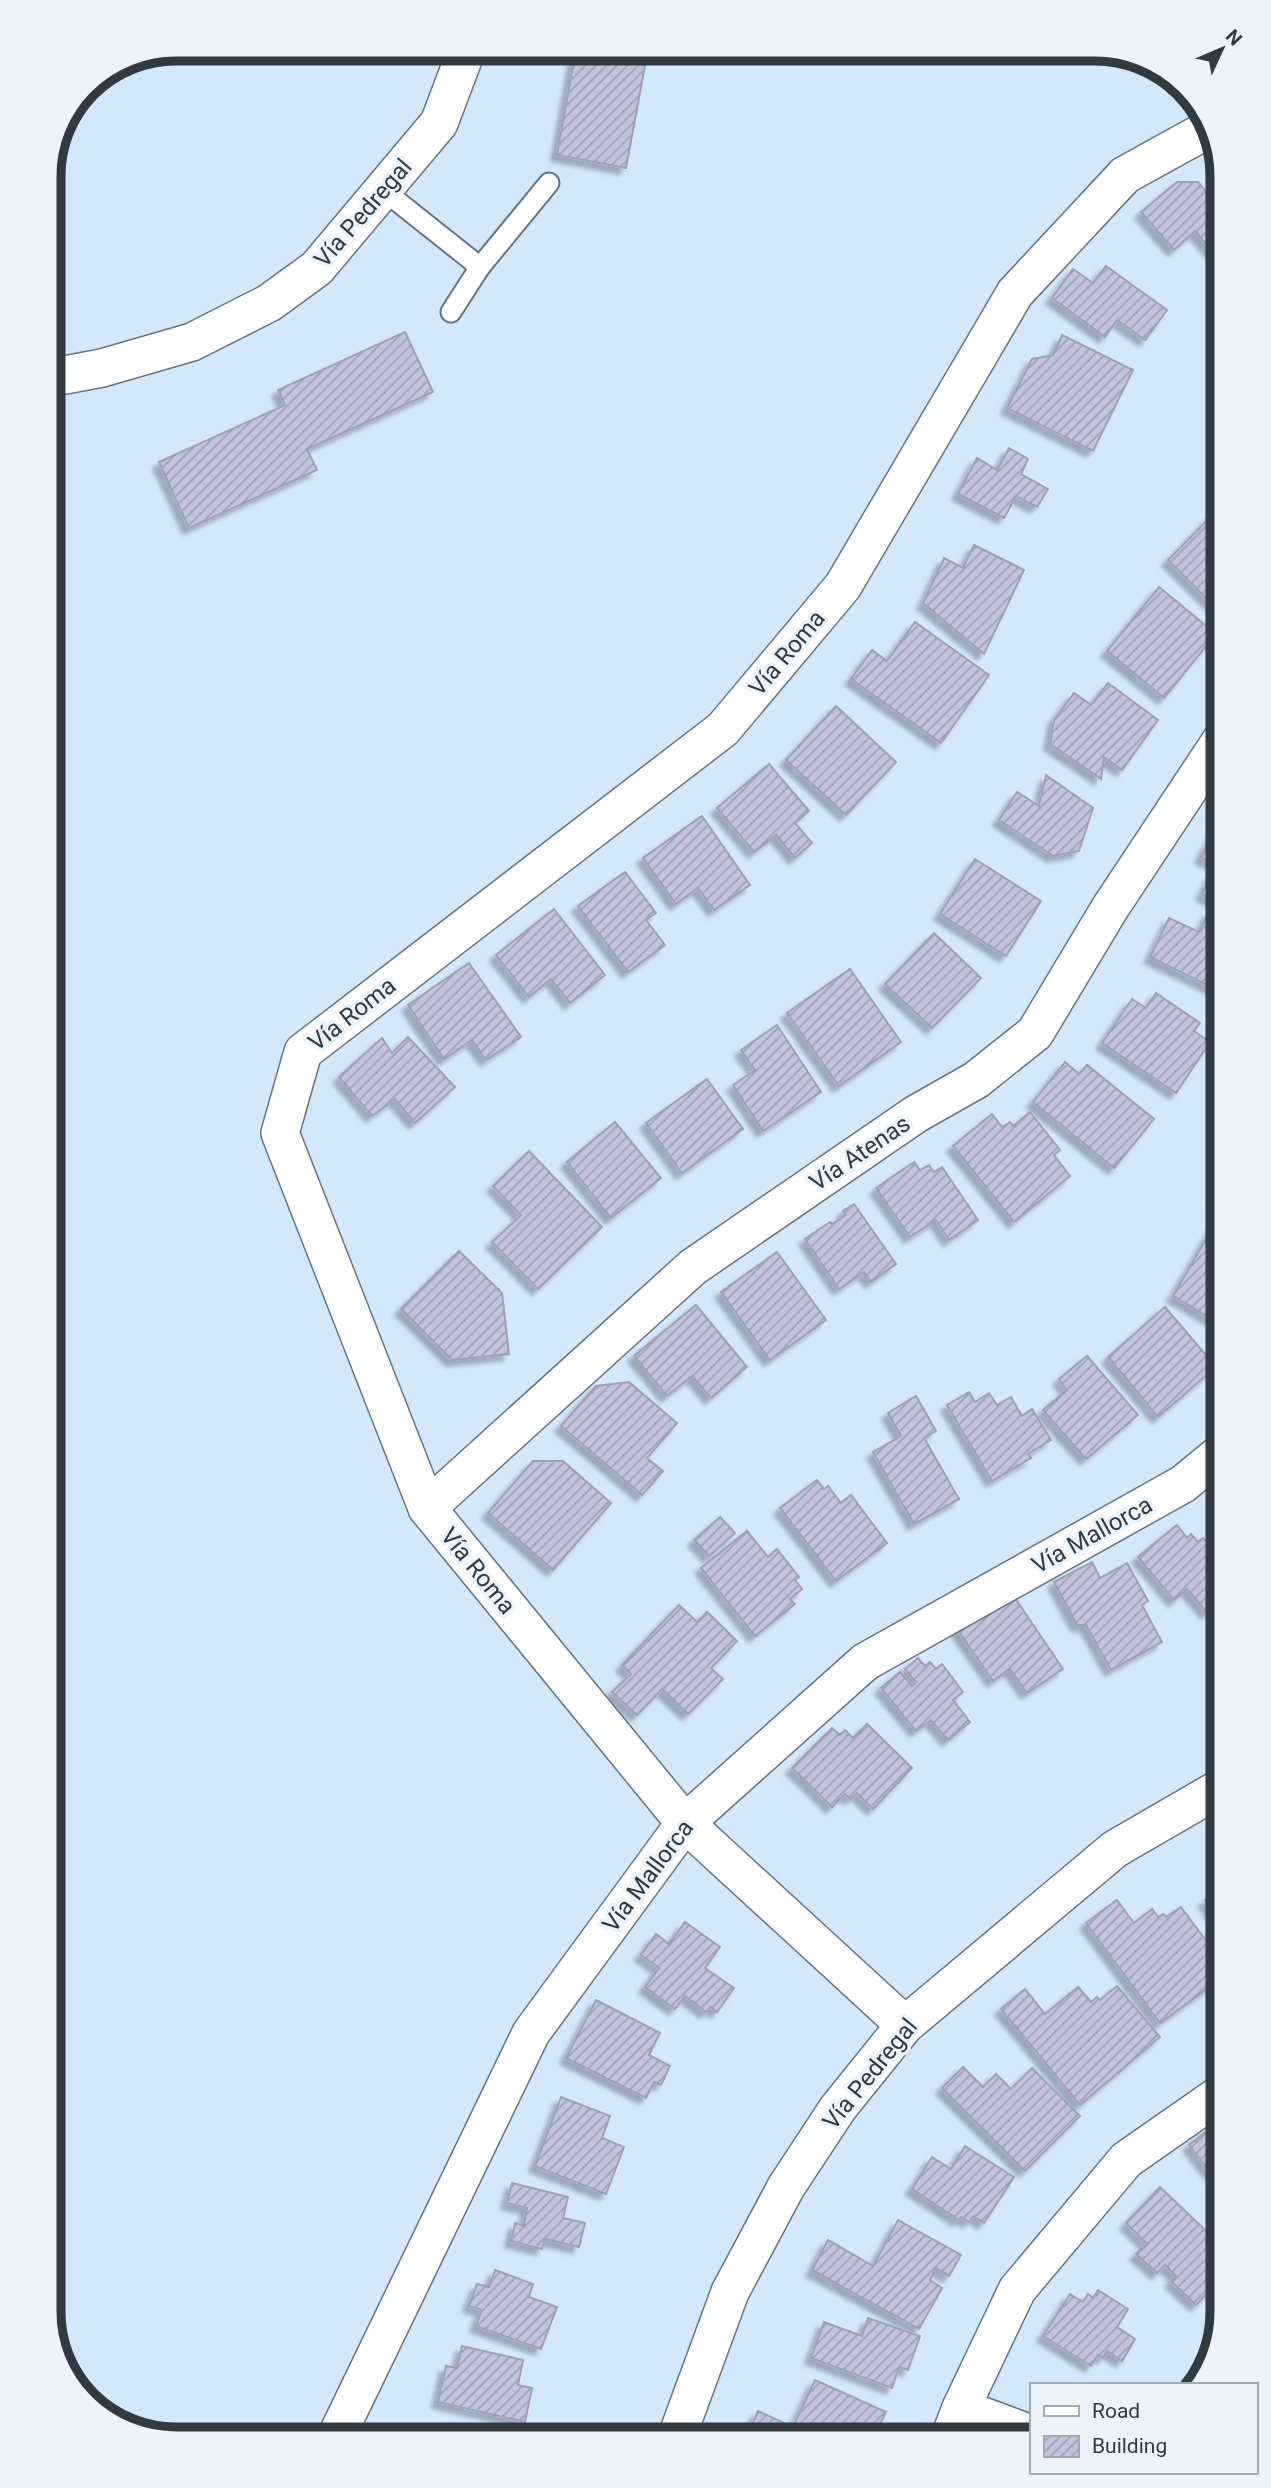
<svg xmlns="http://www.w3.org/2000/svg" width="1271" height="2488" viewBox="0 0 1271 2488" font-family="Roboto,sans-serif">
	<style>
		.building { fill: url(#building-hatch); stroke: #9fa0b8; stroke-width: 2; filter: url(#shadow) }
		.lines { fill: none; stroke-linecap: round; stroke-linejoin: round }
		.service-casing { stroke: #627586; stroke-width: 23 }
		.minor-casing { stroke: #627586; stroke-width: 40 }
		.service { stroke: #fff; stroke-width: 19 }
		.minor { stroke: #fff; stroke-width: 37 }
		.labels { text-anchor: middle; stroke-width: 7; stroke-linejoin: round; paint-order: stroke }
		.street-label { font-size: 24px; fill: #323a41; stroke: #ebf3fb }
		.rim { fill: none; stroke: #323a41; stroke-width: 9 }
	</style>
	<defs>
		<pattern id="building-hatch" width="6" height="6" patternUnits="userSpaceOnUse" patternTransform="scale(1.75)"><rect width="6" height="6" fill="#c2c4dd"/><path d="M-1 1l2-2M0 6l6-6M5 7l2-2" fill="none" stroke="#9ea0b5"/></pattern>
		<filter id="shadow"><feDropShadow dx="-6" dy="6" stdDeviation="2" flood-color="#0004"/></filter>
	</defs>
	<rect width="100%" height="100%" fill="#d3e8fb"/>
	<g class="building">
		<path d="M576,49H648L626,168L557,155Z"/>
		<path d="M1177,182H1198L1222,210V246L1214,254L1195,231L1174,250L1141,212Z"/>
		<path d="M1106,266L1167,310L1145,340L1117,320L1105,337L1052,298L1073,269L1093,283Z"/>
		<path d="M405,332L433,392L307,449L317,470L189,528L159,462L285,405L278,390Z"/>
		<path d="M1062,335L1133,370L1093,451L1007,408L1032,359L1053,355Z"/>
		<path d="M1009,448L1028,459L1021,474L1048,489L1037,507L1016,496L1004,518L958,494L977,458L997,470Z"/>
		<path d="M1222,505V614L1168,560Z"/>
		<path d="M974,545L1024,570L984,654L923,603L944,558L963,568Z"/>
		<path d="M1159,587L1216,634L1164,698L1107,651Z"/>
		<path d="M915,622L989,675L941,743L851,679L872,650L887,661Z"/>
		<path d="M1108,683L1158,720L1122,770L1104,757L1101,779L1050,744L1054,720L1074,693L1091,705Z"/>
		<path d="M836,706L896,762L846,815L786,760Z"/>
		<path d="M769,764L809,811L795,823L812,843L795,858L776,835L754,852L717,808Z"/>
		<path d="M1046,775L1093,808L1079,851L1053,856L999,820L1017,792L1039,806Z"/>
		<path d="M702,816L750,885L714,910L698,888L676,904L643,858Z"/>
		<path d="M1222,818V905L1202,894L1217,866L1201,857Z"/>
		<path d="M975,859L1041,901L1006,956L940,914Z"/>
		<path d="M625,872L656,913L646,920L665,945L628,972L578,906Z"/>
		<path d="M554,909L605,975L570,1003L551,979L529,997L496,955Z"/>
		<path d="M1210,911L1222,917V981L1217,990L1150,957L1169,918L1199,932Z"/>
		<path d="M934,933L981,978L932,1028L885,984Z"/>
		<path d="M469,963L521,1037L486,1060L472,1040L444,1059L408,1005Z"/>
		<path d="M850,969L901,1042L839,1086L787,1013Z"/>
		<path d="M1156,993L1200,1023L1194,1031L1210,1042L1176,1093L1102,1043L1132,999L1146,1008Z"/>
		<path d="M777,1025L821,1092L763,1131L733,1085L755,1070L741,1050Z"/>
		<path d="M408,1037L455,1087L415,1123L395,1099L372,1116L339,1077L382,1038L392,1053Z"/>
		<path d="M1065,1062L1079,1074L1087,1065L1154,1119L1114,1168L1033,1102Z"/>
		<path d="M707,1079L743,1129L682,1173L646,1123Z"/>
		<path d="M1030,1112L1060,1150L1054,1155L1070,1176L1014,1222L953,1146L992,1114L1002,1127L1010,1122L1013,1126Z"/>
		<path d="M615,1122L661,1178L611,1218L567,1162Z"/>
		<path d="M529,1151L602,1227L538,1289L492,1242L521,1215L493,1186Z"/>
		<path d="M914,1162L920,1170L929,1165L934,1172L942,1167L978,1220L949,1240L936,1220L910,1237L876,1188Z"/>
		<path d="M1222,1185V1203L1215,1200Z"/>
		<path d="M854,1204L896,1264L871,1282L864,1272L839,1289L805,1239L830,1222L832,1224L846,1215L843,1211Z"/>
		<path d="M1219,1217L1222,1219V1325L1173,1296Z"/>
		<path d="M459,1251L502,1293L509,1354L452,1360L401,1309Z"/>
		<path d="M777,1252L826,1320L770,1360L721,1292Z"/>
		<path d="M696,1305L747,1367L711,1398L692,1376L667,1396L634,1356Z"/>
		<path d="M1165,1307L1216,1367L1158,1417L1108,1357Z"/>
		<path d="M1087,1356L1138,1415L1086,1459L1043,1410L1067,1390L1059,1379Z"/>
		<path d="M629,1382L677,1423L647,1458L663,1471L642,1495L561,1426L596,1386Z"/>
		<path d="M969,1392L975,1402L989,1393L997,1405L1011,1397L1022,1416L1032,1409L1051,1440L1028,1454L1031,1458L992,1481L947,1405Z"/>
		<path d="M916,1396L936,1431L924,1438L959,1499L914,1524L873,1452L901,1436L888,1413Z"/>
		<path d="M533,1461H563L611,1503L553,1570L488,1513Z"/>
		<path d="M817,1480L824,1489L828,1486L841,1503L851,1495L887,1543L836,1581L780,1508Z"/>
		<path d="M720,1517L735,1533L709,1556L694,1540Z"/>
		<path d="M1177,1525L1187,1538L1191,1534L1198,1542L1203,1538L1222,1560V1568L1210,1578L1222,1591V1600L1207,1613L1187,1589L1174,1600L1138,1557Z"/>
		<path d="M747,1531L768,1557L777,1549L799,1577L795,1580L802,1589L790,1599L795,1604L755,1636L701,1568Z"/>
		<path d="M1092,1562L1100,1578L1127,1563L1148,1601L1142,1605L1162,1642L1111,1670L1086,1625H1077L1054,1582Z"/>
		<path d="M1011,1592L1063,1669L1027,1693L1010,1669L993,1681L957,1629Z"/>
		<path d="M679,1605L697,1622L707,1612L737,1641L711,1668L723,1679L688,1714L662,1689L637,1715L612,1692L631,1674L622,1665Z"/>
		<path d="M918,1658L925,1666L930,1662L936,1669L942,1664L963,1692L953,1700L970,1722L948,1740L931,1720L916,1731L881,1688L900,1672L912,1686L916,1682L905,1669Z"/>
		<path d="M867,1724L912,1768L873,1809L857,1793L850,1799L845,1794L832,1807L792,1768L832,1728L840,1735L845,1730L853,1738Z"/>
		<path d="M1222,1891V1953L1210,1932L1219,1926L1205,1900Z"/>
		<path d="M1117,1900L1134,1923L1152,1909L1158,1917L1163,1914L1166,1917L1181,1907L1222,1962V1978L1160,2023L1086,1923Z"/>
		<path d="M685,1922L720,1947L705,1968L734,1988L717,2012L710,2007L706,2012L685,1996L675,2009L645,1987L659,1968L641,1955L656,1934L669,1944Z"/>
		<path d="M1117,1986L1160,2037L1080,2105L1001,2009L1025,1989L1045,2014L1078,1987L1091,2002L1097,1997L1100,2000Z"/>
		<path d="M596,2000L660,2033L649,2055L670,2066L661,2085L654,2082L646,2098L566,2058Z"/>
		<path d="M963,2067L983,2087L996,2074L1011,2089L1032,2068L1080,2116L1025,2171L942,2088Z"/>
		<path d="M561,2097L610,2116L602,2138L624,2147L606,2194L535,2166Z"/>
		<path d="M1208,2130L1218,2143L1222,2140V2187L1189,2145Z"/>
		<path d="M965,2146L1014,2177L984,2223L973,2216L969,2222L961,2217L959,2220L912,2189L932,2157L951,2169Z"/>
		<path d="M512,2183L568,2197L563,2218L585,2223L579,2247L545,2239L542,2249L511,2241L515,2223L524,2226L527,2208L507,2203Z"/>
		<path d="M1160,2187L1222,2246V2278L1196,2305L1171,2281L1176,2276L1165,2265L1157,2273L1136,2254L1147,2244L1126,2223Z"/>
		<path d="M898,2220L961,2255L949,2276L936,2268L930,2280L942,2288L919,2329L812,2270L828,2240L873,2266Z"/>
		<path d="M495,2270L533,2284L529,2297L557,2307L541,2349L476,2326L482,2310L469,2306L477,2284L489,2287Z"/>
		<path d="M1098,2290L1128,2309L1117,2327L1135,2339L1122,2361L1107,2351L1103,2358L1098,2355L1091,2366L1043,2336L1070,2294L1083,2302L1088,2294L1093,2298Z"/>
		<path d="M868,2318L920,2336L908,2370L899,2367L892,2388L811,2358L824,2322L862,2336Z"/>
		<path d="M462,2346L523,2360L518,2385L532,2388L525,2422L438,2402L446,2366L457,2368Z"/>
		<path d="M815,2380L886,2412L873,2439H777L751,2427L758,2411L793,2427Z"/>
	</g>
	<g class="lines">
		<g class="service-casing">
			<g id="service">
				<path d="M383,190L480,267"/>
				<path d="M451,312L480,267L549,183"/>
			</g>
		</g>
		<g class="minor-casing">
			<g id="minor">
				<path d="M49,378L102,368L192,342L269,303L317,268L439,123L467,49"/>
				<path d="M427,1508L693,1267L916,1114L976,1080L1035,1033L1110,908L1222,739"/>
				<path d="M905,2025L685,1823L427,1508L280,1133L303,1052L723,729L843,586L1015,293L1125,175L1212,127"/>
				<path d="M961,2408L1031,2434"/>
				<path d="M339,2431L531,2033L685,1823L865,1662L1183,1484L1222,1452"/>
				<path d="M676,2439L730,2292L786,2187L838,2108L905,2025L1115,1849L1222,1787"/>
				<path d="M949,2439L961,2408L1017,2290L1126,2160L1222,2093"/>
			</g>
		</g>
		<use href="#service" class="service"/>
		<use href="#minor" class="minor"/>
	</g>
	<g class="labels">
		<g class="street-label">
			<text transform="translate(363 213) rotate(-49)" y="8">Vía Pedregal</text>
			<text transform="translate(787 653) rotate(-50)" y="8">Vía Roma</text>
			<text transform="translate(352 1014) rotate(-38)" y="8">Vía Roma</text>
			<text transform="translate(860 1153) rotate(-34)" y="8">Vía Atenas</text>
			<text transform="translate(1092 1535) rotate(-29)" y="8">Vía Mallorca</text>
			<text transform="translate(478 1571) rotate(51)" y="8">Vía Roma</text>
			<text transform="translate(648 1876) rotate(-53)" y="8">Vía Mallorca</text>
			<text transform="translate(870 2074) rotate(-51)" y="8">Vía Pedregal</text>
		</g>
	</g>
	<path d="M0 0H1271V2488H0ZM176 61H1095A115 115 0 0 1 1210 176V2312A115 115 0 0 1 1095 2427H176A115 115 0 0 1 61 2312V176A115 115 0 0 1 176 61Z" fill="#ebf3fb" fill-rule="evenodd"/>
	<path class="rim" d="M176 61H1095A115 115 0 0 1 1210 176V2312A115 115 0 0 1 1095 2427H176A115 115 0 0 1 61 2312V176A115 115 0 0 1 176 61Z"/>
	<rect x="1030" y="2383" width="228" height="91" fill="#ebf3fb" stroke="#a1a9b1" stroke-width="2"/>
	<rect x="1044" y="2406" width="35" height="10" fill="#ffffff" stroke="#a1a9b1" stroke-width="2"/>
	<text x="1092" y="2418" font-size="21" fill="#323a41">Road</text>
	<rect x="1044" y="2436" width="35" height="21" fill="url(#building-hatch)" stroke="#a1a9b1" stroke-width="2"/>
	<text x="1092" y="2453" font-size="21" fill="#323a41">Building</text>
	<g transform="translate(1222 49) rotate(46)" stroke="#ebf3fb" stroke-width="5" paint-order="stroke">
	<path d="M0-5L12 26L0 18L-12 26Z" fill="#323a41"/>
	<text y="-10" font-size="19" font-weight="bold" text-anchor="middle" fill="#323a41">N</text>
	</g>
</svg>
